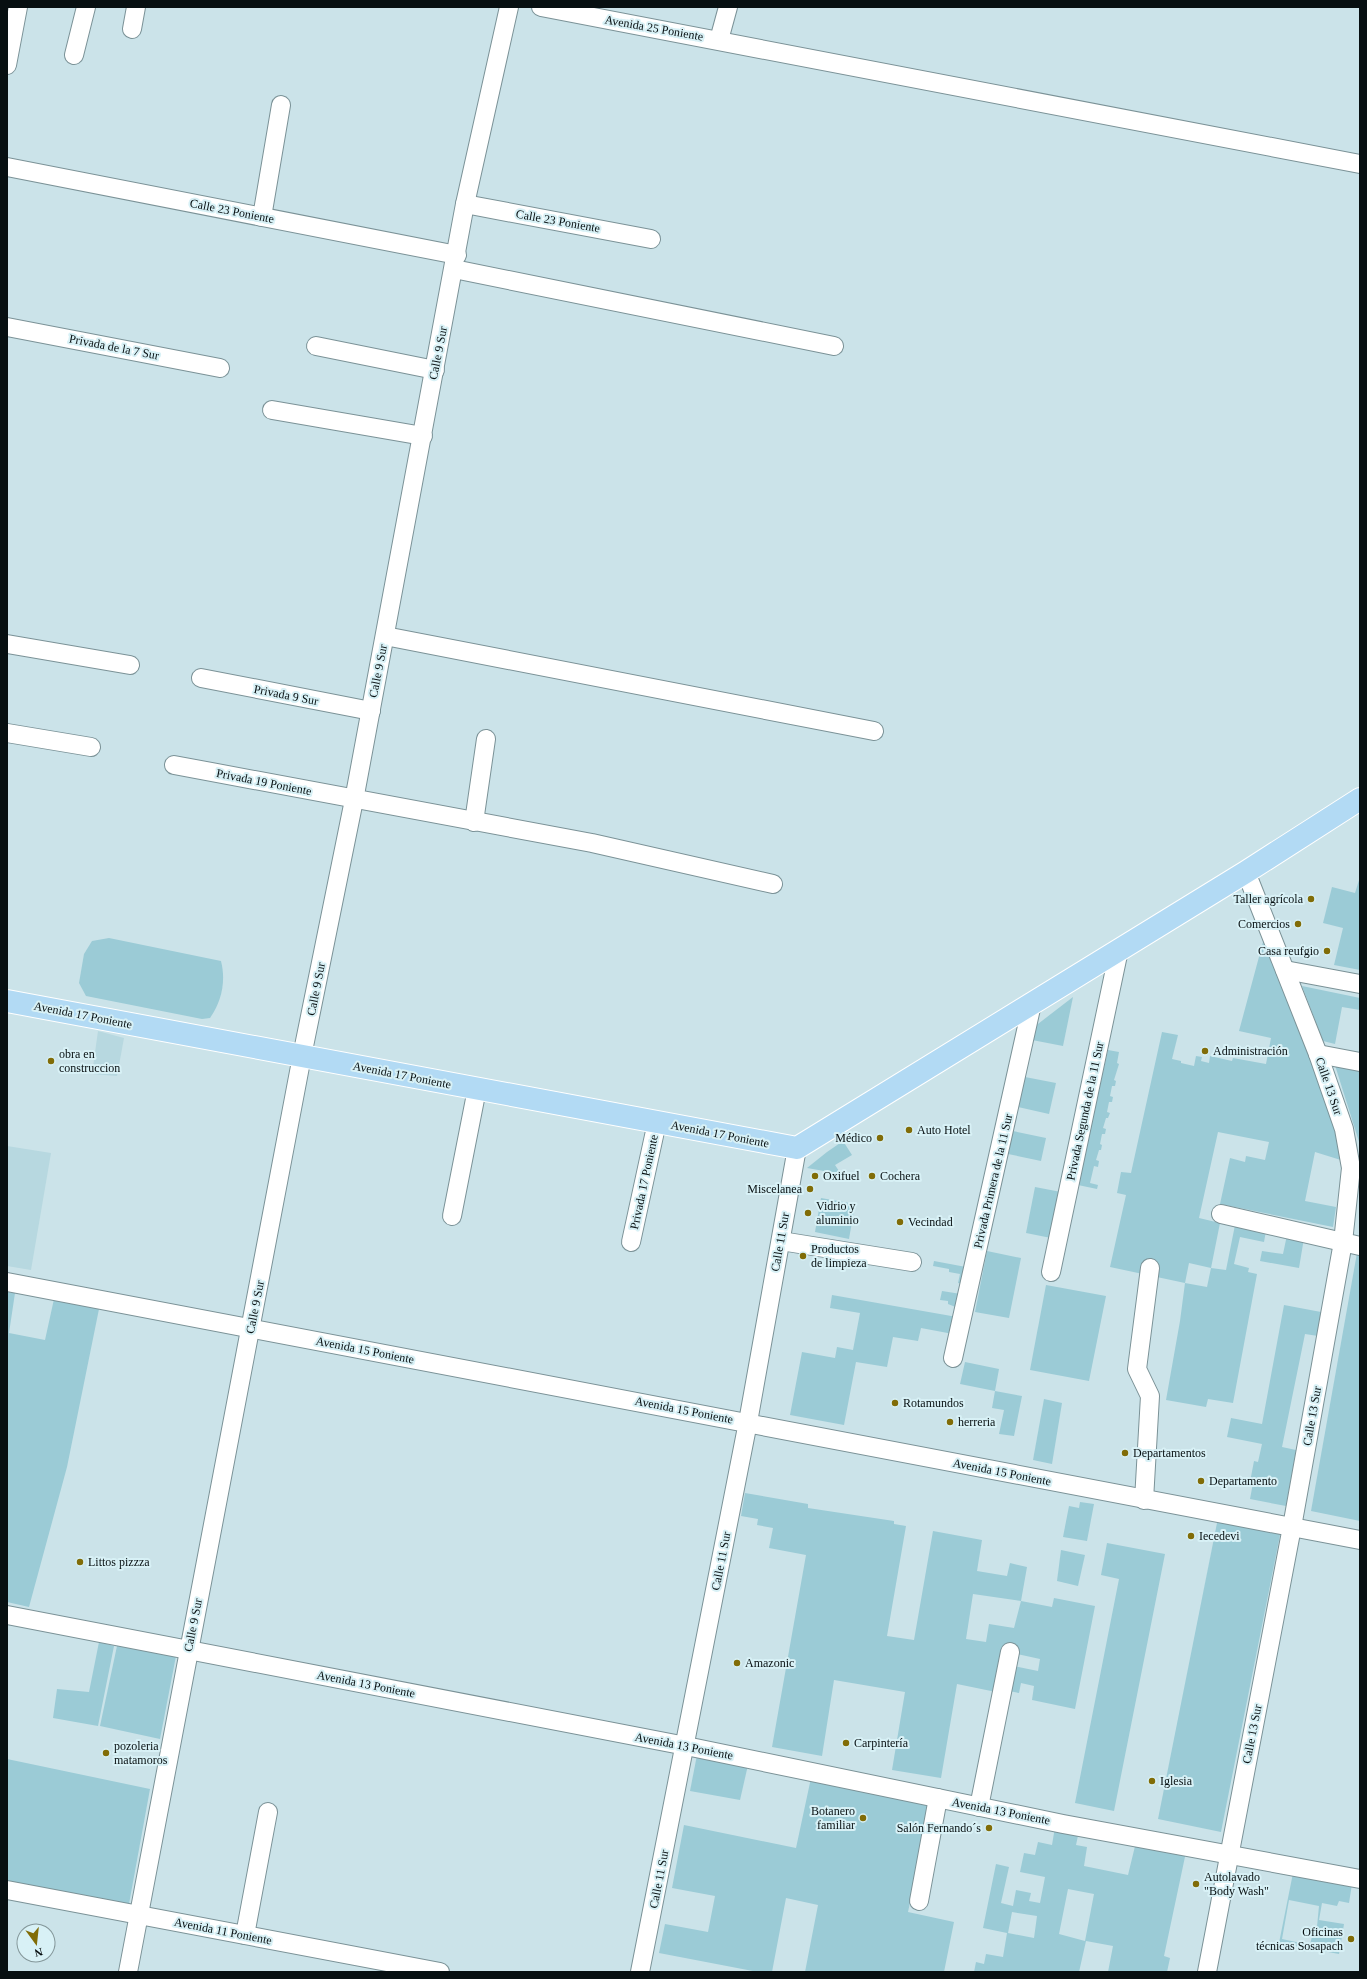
<svg xmlns="http://www.w3.org/2000/svg" width="1367" height="1979" viewBox="0 0 1367 1979" font-family="Georgia,serif">
	<style>
		.built { fill: #b7d8e0 }
		.green { fill: #9bcbd6; fill-rule: evenodd }
		.lines { fill: none; stroke-linecap: round; stroke-linejoin: round }
		.minor-casing { stroke: #7b9297; stroke-width: 20 }
		.major-casing { stroke: #fff; stroke-width: 24 }
		.minor { stroke: #fff; stroke-width: 18 }
		.major { stroke: #b2daf4; stroke-width: 22 }
		.poi-dot { fill: #816c07; stroke: #d8f1f6; stroke-width: 1.5 }
		.labels { text-anchor: middle; stroke-width: 4; stroke-linejoin: round; paint-order: stroke }
		.street-label { font-size: 12px; fill: #070f11; stroke: #d8f1f6 }
		.poi-label { font-size: 12px; fill: #070f11; stroke: #d8f1f6; text-anchor: start }
	</style>
	<rect width="100%" height="100%" fill="#cbe3e9"/>
	<g class="built">
		<path d="M98,1031L124,1038L117,1076L92,1074Z"/>
		<path d="M7,1146L51,1153L31,1270L7,1266Z"/>
	</g>
	<g class="green">
		<path d="M1360,877V970L1334,965L1343,928L1323,923L1332,887L1355,893Z"/>
		<path d="M109,938L221,961C226,981 222,1001 210,1018L202,1019L86,996L79,983L84,954L92,941Z"/>
		<path d="M1263,942L1285,990L1320,1081L1344,1161L1315,1152L1305,1201L1336,1207L1333,1227L1220,1204L1230,1158L1245,1162L1246,1156L1265,1160L1269,1142L1218,1132L1199,1218L1220,1223L1211,1268L1226,1270L1235,1225L1266,1231L1264,1242L1240,1237L1234,1264L1249,1268L1248,1272L1257,1274L1233,1403L1208,1399L1206,1407L1166,1400L1180,1321L1185,1283L1110,1267L1126,1195L1117,1193L1121,1172L1131,1173L1162,1032L1178,1035L1172,1059L1181,1061V1063L1194,1066L1196,1056L1202,1057L1201,1061L1209,1063L1210,1056L1232,1061L1233,1058L1266,1064L1271,1038L1239,1031ZM1189,1263L1211,1268L1207,1287L1185,1283Z"/>
		<path d="M1302,986L1360,998V1010L1342,1007L1335,1044L1323,1041Z"/>
		<path d="M1073,997L1063,1046L1032,1040L1034,1027Z"/>
		<path d="M1108,1050L1119,1052L1117,1063L1119,1064L1114,1080L1116,1081L1115,1086H1112L1110,1096L1113,1097L1112,1102H1109L1107,1112L1110,1113L1108,1118H1106L1103,1128L1106,1129L1105,1134H1102L1100,1144L1102,1145L1101,1150H1099L1096,1160L1099,1161L1098,1167L1094,1166L1090,1183L1098,1185L1097,1189L1078,1185Z"/>
		<path d="M1334,1062L1360,1066V1145Z"/>
		<path d="M1025,1077L1056,1083L1049,1114L1018,1107Z"/>
		<path d="M1013,1131L1046,1138L1041,1161L1008,1154Z"/>
		<path d="M843,1141L852,1155L835,1165L841,1174L807,1168L827,1152Z"/>
		<path d="M1035,1187L1061,1192L1051,1238L1026,1233Z"/>
		<path d="M821,1198L855,1204L849,1239L815,1232Z"/>
		<path d="M1287,1235L1304,1238L1299,1268L1260,1261L1262,1251L1283,1254Z"/>
		<path d="M987,1251L1021,1258L1009,1318L975,1312Z"/>
		<path d="M1357,1253H1360V1521L1311,1511Z"/>
		<path d="M934,1261L966,1267L963,1284L958,1283L960,1274L949,1272V1269L933,1266Z"/>
		<path d="M1046,1285L1106,1296L1089,1381L1030,1370Z"/>
		<path d="M942,1291L961,1294L958,1308L948,1304V1301L940,1300Z"/>
		<path d="M7,1292L15,1293L9,1333L45,1340L54,1299L99,1309L67,1467L29,1607L7,1602Z"/>
		<path d="M832,1295L957,1317L953,1334L921,1328L918,1341L893,1337L887,1367L856,1362L844,1425L790,1415L802,1352L835,1358L837,1347L853,1350L860,1313L830,1308Z"/>
		<path d="M1284,1305L1321,1312L1318,1336L1305,1334L1282,1447L1296,1450L1286,1506L1250,1499L1253,1483L1250,1482L1254,1461L1258,1462L1262,1444L1227,1437L1231,1418L1262,1424Z"/>
		<path d="M965,1362L999,1369L995,1391L1022,1396L1014,1436L999,1434L1004,1410L992,1408L995,1391L960,1384Z"/>
		<path d="M1044,1399L1062,1403L1052,1464L1033,1460Z"/>
		<path d="M745,1493L808,1504V1508L894,1521V1524L906,1526L887,1636L914,1640L933,1531L982,1540L977,1571L1007,1576L1010,1563L1027,1567L1021,1601L1052,1607L1054,1598L1095,1606L1075,1709L1032,1700L1034,1686L1021,1683L1019,1693L1009,1691L1014,1666L1038,1671L1040,1659L1004,1651L996,1692L957,1684L941,1778L892,1770L905,1692L834,1680L822,1756L772,1747L806,1555L769,1548L773,1528L757,1525L758,1519L741,1516ZM973,1594L1021,1601L1014,1628L989,1624L986,1642L966,1639Z"/>
		<path d="M1080,1502L1094,1504L1087,1541L1063,1537L1069,1506L1079,1508Z"/>
		<path d="M1218,1518L1281,1530L1221,1832L1158,1819Z"/>
		<path d="M1107,1543L1165,1554L1114,1811L1075,1803L1119,1579L1101,1575Z"/>
		<path d="M1061,1550L1085,1555L1078,1586L1057,1581Z"/>
		<path d="M99,1642L114,1646L98,1726L53,1718L57,1689L89,1692Z"/>
		<path d="M117,1646L176,1656L160,1739L100,1726Z"/>
		<path d="M697,1755L748,1765L740,1800L690,1791Z"/>
		<path d="M7,1759L150,1789L129,1904L7,1881Z"/>
		<path d="M811,1778L931,1803L908,1912L954,1922L944,1972H805L818,1905L786,1898L772,1972H758L659,1953L665,1924L708,1932L715,1896L672,1888L684,1825L796,1848Z"/>
		<path d="M1055,1827L1079,1831L1076,1845L1087,1847L1084,1866L1128,1875L1136,1842L1186,1852L1164,1956L1170,1958L1167,1972H1108L1113,1946L1086,1941L1079,1972H974L976,1962L984,1964L986,1954L1003,1957L1007,1933L983,1928L996,1864L1009,1867L1001,1903L1013,1906L1016,1890L1031,1893L1029,1901L1040,1903L1045,1877L1020,1872L1024,1853L1035,1855L1038,1842L1052,1845ZM1068,1889L1094,1894L1085,1941L1059,1934ZM1012,1912L1037,1916L1034,1938L1008,1933Z"/>
		<path d="M1293,1873L1352,1884L1349,1903L1339,1901L1337,1906L1322,1903L1319,1920L1344,1924L1339,1954L1279,1943ZM1289,1900L1319,1906L1316,1937L1312,1936L1310,1945L1282,1939Z"/>
	</g>
	<g class="lines">
		<g class="minor-casing">
			<g id="minor">
				<path d="M541,7L1360,164"/>
				<path d="M132,29L136,7"/>
				<path d="M719,40L728,7"/>
				<path d="M74,55L86,7"/>
				<path d="M7,65L18,7"/>
				<path d="M7,167L457,255"/>
				<path d="M465,204L651,239"/>
				<path d="M262,217L281,105"/>
				<path d="M454,269L834,346"/>
				<path d="M7,327L220,368"/>
				<path d="M316,346L435,370"/>
				<path d="M272,410L423,436"/>
				<path d="M385,636L874,731"/>
				<path d="M7,644L130,665"/>
				<path d="M201,678L371,711"/>
				<path d="M7,733L91,747"/>
				<path d="M174,765L592,843L773,884"/>
				<path d="M474,822L486,739"/>
				<path d="M1285,970L1360,984"/>
				<path d="M1318,1054L1360,1062"/>
				<path d="M1221,1214L1360,1246"/>
				<path d="M452,1216L477,1089"/>
				<path d="M781,1241L912,1262"/>
				<path d="M631,1242L657,1122"/>
				<path d="M1051,1272L1119,950"/>
				<path d="M7,1282L1360,1540"/>
				<path d="M953,1358L1032,1004"/>
				<path d="M1144,1500L1150,1396L1137,1369L1150,1268"/>
				<path d="M7,1615L686,1746L1063,1824L1360,1879"/>
				<path d="M979,1807L1010,1652"/>
				<path d="M7,1890L440,1972"/>
				<path d="M919,1901L938,1798"/>
				<path d="M245,1935L268,1812"/>
				<path d="M128,1972L302,1056L354,800L465,204L509,7"/>
				<path d="M640,1972L748,1422L797,1148"/>
				<path d="M1207,1972L1292,1527L1343,1242L1351,1168L1344,1129L1318,1054L1246,872"/>
			</g>
		</g>
		<g class="major-casing">
			<path id="major" d="M7,1001L797,1148L1246,872L1360,799"/>
		</g>
		<use href="#minor" class="minor"/>
		<use href="#major" class="major"/>
	</g>
	<g class="poi-dot">
		<circle cx="1311" cy="899" r="4"/>
		<circle cx="1298" cy="924" r="4"/>
		<circle cx="1327" cy="951" r="4"/>
		<circle cx="1205" cy="1051" r="4"/>
		<circle cx="51" cy="1061" r="4"/>
		<circle cx="909" cy="1130" r="4"/>
		<circle cx="880" cy="1138" r="4"/>
		<circle cx="815" cy="1176" r="4"/>
		<circle cx="872" cy="1176" r="4"/>
		<circle cx="810" cy="1189" r="4"/>
		<circle cx="808" cy="1213" r="4"/>
		<circle cx="900" cy="1222" r="4"/>
		<circle cx="803" cy="1256" r="4"/>
		<circle cx="895" cy="1403" r="4"/>
		<circle cx="950" cy="1422" r="4"/>
		<circle cx="1125" cy="1453" r="4"/>
		<circle cx="1201" cy="1481" r="4"/>
		<circle cx="1191" cy="1536" r="4"/>
		<circle cx="80" cy="1562" r="4"/>
		<circle cx="737" cy="1663" r="4"/>
		<circle cx="846" cy="1743" r="4"/>
		<circle cx="106" cy="1753" r="4"/>
		<circle cx="1152" cy="1781" r="4"/>
		<circle cx="863" cy="1818" r="4"/>
		<circle cx="989" cy="1828" r="4"/>
		<circle cx="1196" cy="1884" r="4"/>
		<circle cx="1351" cy="1939" r="4"/>
	</g>
	<g class="labels">
		<g class="street-label">
			<text transform="translate(654 28) rotate(10)" y="4">Avenida 25 Poniente</text>
			<text transform="translate(232 211) rotate(11)" y="4">Calle 23 Poniente</text>
			<text transform="translate(558 221) rotate(10)" y="4">Calle 23 Poniente</text>
			<text transform="translate(114 347) rotate(11)" y="4">Privada de la 7 Sur</text>
			<text transform="translate(438 353) rotate(-79)" y="4">Calle 9 Sur</text>
			<text transform="translate(378 671) rotate(-79)" y="4">Calle 9 Sur</text>
			<text transform="translate(286 695) rotate(11)" y="4">Privada 9 Sur</text>
			<text transform="translate(264 782) rotate(11)" y="4">Privada 19 Poniente</text>
			<text transform="translate(316 989) rotate(-79)" y="4">Calle 9 Sur</text>
			<text transform="translate(83 1015) rotate(11)" y="4">Avenida 17 Poniente</text>
			<text transform="translate(402 1075) rotate(11)" y="4">Avenida 17 Poniente</text>
			<text transform="translate(1329 1086) rotate(71)" y="4">Calle 13 Sur</text>
			<text transform="translate(1085 1111) rotate(-78)" y="4">Privada Segunda de la 11 Sur</text>
			<text transform="translate(720 1134) rotate(11)" y="4">Avenida 17 Poniente</text>
			<text transform="translate(993 1181) rotate(-77)" y="4">Privada Primera de la 11 Sur</text>
			<text transform="translate(644 1182) rotate(-78)" y="4">Privada 17 Poniente</text>
			<text transform="translate(780 1242) rotate(-80)" y="4">Calle 11 Sur</text>
			<text transform="translate(255 1307) rotate(-79)" y="4">Calle 9 Sur</text>
			<text transform="translate(365 1350) rotate(11)" y="4">Avenida 15 Poniente</text>
			<text transform="translate(684 1410) rotate(11)" y="4">Avenida 15 Poniente</text>
			<text transform="translate(1312 1416) rotate(-80)" y="4">Calle 13 Sur</text>
			<text transform="translate(1002 1472) rotate(11)" y="4">Avenida 15 Poniente</text>
			<text transform="translate(721 1561) rotate(-79)" y="4">Calle 11 Sur</text>
			<text transform="translate(193 1625) rotate(-79)" y="4">Calle 9 Sur</text>
			<text transform="translate(366 1684) rotate(11)" y="4">Avenida 13 Poniente</text>
			<text transform="translate(1252 1734) rotate(-79)" y="4">Calle 13 Sur</text>
			<text transform="translate(684 1746) rotate(11)" y="4">Avenida 13 Poniente</text>
			<text transform="translate(1001 1811) rotate(11)" y="4">Avenida 13 Poniente</text>
			<text transform="translate(659 1879) rotate(-79)" y="4">Calle 11 Sur</text>
			<text transform="translate(223 1931) rotate(11)" y="4">Avenida 11 Poniente</text>
		</g>
		<g class="poi-label">
			<text x="1303" y="903" text-anchor="end">Taller agrícola</text>
			<text x="1290" y="928" text-anchor="end">Comercios</text>
			<text x="1319" y="955" text-anchor="end">Casa reufgio</text>
			<text x="1213" y="1055">Administración</text>
			<text x="59" y="1058">obra en<tspan x="59" dy="14">construccion</tspan></text>
			<text x="917" y="1134">Auto Hotel</text>
			<text x="872" y="1142" text-anchor="end">Médico</text>
			<text x="823" y="1180">Oxifuel</text>
			<text x="880" y="1180">Cochera</text>
			<text x="802" y="1193" text-anchor="end">Miscelanea</text>
			<text x="816" y="1210">Vidrio y<tspan x="816" dy="14">aluminio</tspan></text>
			<text x="908" y="1226">Vecindad</text>
			<text x="811" y="1253">Productos<tspan x="811" dy="14">de limpieza</tspan></text>
			<text x="903" y="1407">Rotamundos</text>
			<text x="958" y="1426">herreria</text>
			<text x="1133" y="1457">Departamentos</text>
			<text x="1209" y="1485">Departamento</text>
			<text x="1199" y="1540">Iecedevi</text>
			<text x="88" y="1566">Littos pizzza</text>
			<text x="745" y="1667">Amazonic</text>
			<text x="854" y="1747">Carpintería</text>
			<text x="114" y="1750">pozoleria<tspan x="114" dy="14">matamoros</tspan></text>
			<text x="1160" y="1785">Iglesia</text>
			<text x="855" y="1815" text-anchor="end">Botanero<tspan x="855" dy="14">familiar</tspan></text>
			<text x="981" y="1832" text-anchor="end">Salón Fernando´s</text>
			<text x="1204" y="1881">Autolavado<tspan x="1204" dy="14">"Body Wash"</tspan></text>
			<text x="1343" y="1936" text-anchor="end">Oficinas<tspan x="1343" dy="14">técnicas Sosapach</tspan></text>
		</g>
	</g>
	<rect width="1367" height="1979" fill="none" stroke="#070f11" stroke-width="16"/>
	<g transform="translate(36 1943) rotate(165)"><circle r="19" fill="#d8f1f6" stroke="#84979a"/>
	<path d="M0-3L7 15L0 10L-7 15Z" fill="#816c07"/>
	<text y="-6" font-size="11" font-weight="bold" text-anchor="middle" fill="#070f11">N</text>
	</g>
</svg>
